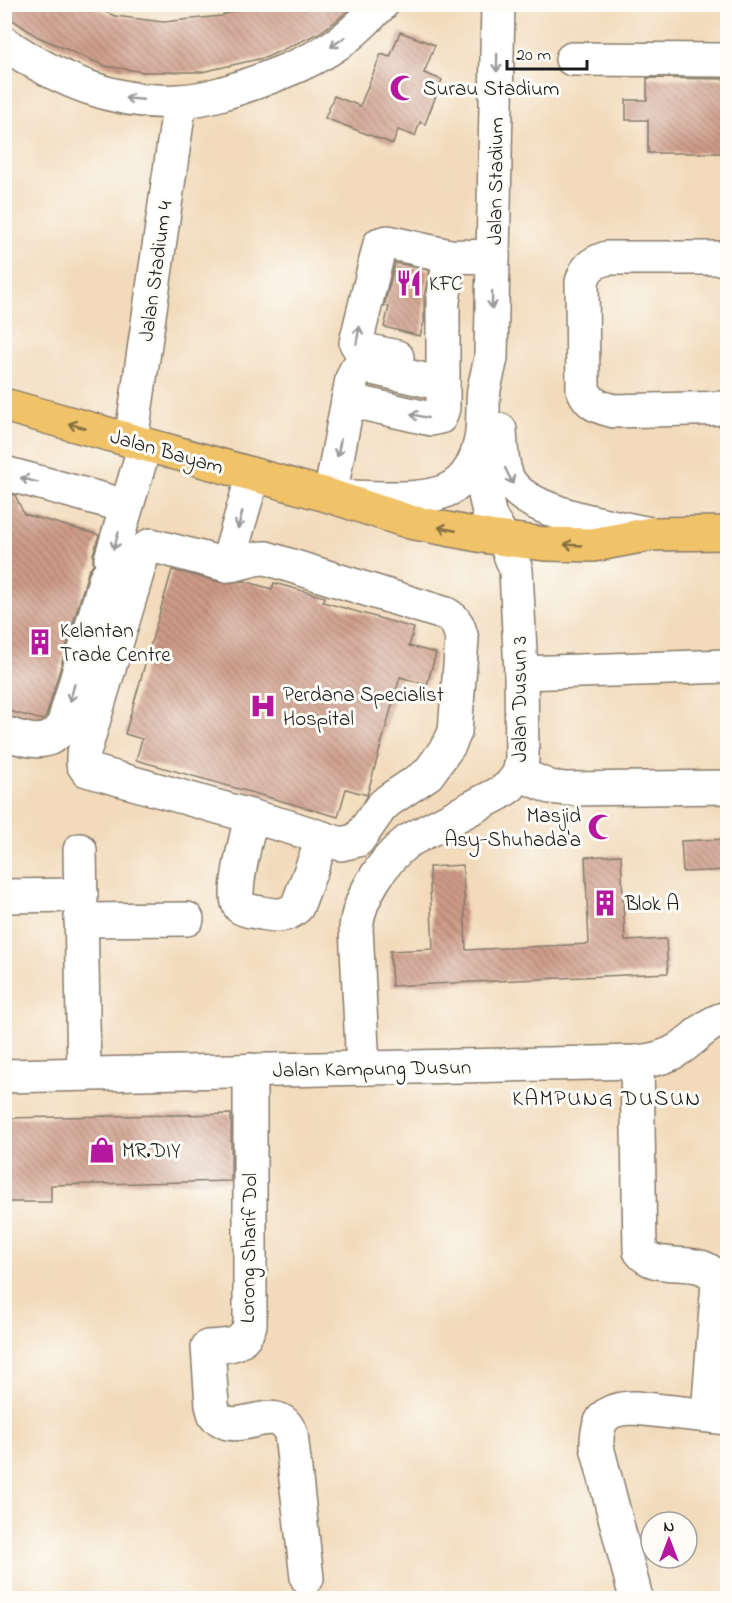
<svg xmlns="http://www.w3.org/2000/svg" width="732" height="1603" viewBox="0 0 732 1603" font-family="'Indie Flower',sans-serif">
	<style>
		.building { fill: url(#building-back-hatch) }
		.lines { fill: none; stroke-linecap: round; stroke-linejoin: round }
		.minor-casing { stroke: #877b6b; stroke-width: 36 }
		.major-casing { stroke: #877b6b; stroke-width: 36 }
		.minor { stroke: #fff; stroke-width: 33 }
		.major { stroke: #f1c369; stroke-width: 33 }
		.oneway { stroke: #999 }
		.oneway2 { stroke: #867042 }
		.labels { text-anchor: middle; stroke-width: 6; stroke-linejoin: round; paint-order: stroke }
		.poi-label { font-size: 21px; fill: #1c1c1c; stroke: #fdfcf7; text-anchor: start }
		.street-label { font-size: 21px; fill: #1c1c1c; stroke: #fdfcf7 }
		.neighbourhood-label { font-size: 22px; letter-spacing: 1.5px; fill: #1c1c1c; stroke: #fdfcf7 }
	</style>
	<defs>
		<pattern id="building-back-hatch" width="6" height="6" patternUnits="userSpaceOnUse" patternTransform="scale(1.5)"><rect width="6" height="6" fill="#ce9b87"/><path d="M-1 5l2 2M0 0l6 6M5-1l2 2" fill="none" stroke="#a67e6e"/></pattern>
	</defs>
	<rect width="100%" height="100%" fill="#fdfcf7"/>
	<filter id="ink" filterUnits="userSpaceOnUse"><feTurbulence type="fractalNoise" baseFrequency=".0167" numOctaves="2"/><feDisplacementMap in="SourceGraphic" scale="12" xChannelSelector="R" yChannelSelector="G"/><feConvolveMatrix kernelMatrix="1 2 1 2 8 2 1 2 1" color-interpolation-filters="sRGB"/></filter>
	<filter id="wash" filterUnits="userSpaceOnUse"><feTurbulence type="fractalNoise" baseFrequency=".008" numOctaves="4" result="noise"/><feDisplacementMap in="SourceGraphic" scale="24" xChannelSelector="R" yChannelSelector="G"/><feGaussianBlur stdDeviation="1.35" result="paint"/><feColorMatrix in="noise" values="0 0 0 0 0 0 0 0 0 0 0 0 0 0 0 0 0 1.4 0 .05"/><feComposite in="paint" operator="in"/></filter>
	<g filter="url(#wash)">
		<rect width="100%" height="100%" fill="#f2daba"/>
		<g id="blocks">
			<g class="building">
				<path d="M4,4H87L115,16L163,22L221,16L253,4H355L337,20L319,33L267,57L202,72H144L105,66L38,37L4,14Z"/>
				<path d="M400,32L435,45L424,73L442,80L425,124L420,122L415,136L398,130L393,144L325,118L334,96L360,106L381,54L390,57Z"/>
				<path d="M647,78L728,79V153H648V120H626V100H647Z"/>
				<path d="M395,263L429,270L424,298V322L420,336L384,327L389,307L384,306Z"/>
				<path d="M4,493L15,495L24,514L99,535L93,554V564L88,572L46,717L43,720L4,710Z"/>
				<path d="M172,570L223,583L244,581L272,589L274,583L325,597L323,602L414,628L409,646L436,653L427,685L400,677L367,795L346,789L338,817L136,760L142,739L125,734Z"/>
				<path d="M728,839V870L683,872L681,841Z"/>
				<path d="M621,855L625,941L666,939L668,973L392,986L390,951L433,949L429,867L463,865L466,950L589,944L585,857Z"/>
				<path d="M231,1114V1181L51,1185V1202H4V1118Z"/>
			</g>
		</g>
	</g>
	<g filter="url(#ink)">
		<use href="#blocks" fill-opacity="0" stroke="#877b6b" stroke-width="1.5"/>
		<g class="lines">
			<g class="minor-casing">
				<g id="minor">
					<path d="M4,43C57,79 114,105 179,101C206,100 234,90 259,81C286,71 314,60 337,44C354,33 368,17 382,4"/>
					<path d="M572,59L728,60"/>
					<path d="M728,258H607C592,263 586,267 582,282L583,389C589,404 598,407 614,411L728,408"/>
					<path d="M397,357L360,349L356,343L380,244L388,242L450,256L493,257"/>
					<path d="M443,384L367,367L356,370L352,379L330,496C350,497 370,498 389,498C437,499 471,493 481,439C484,423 482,406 484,389C486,379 489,368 491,358L498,4"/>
					<path d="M348,400L431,419L440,417L443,408V301L450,256"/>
					<path d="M500,430C501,446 501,462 507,477C523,514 614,526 651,534"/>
					<path d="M131,441L180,101"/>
					<path d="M4,473L126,506"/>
					<path d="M151,545L227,565C241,565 252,557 266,558L446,614C457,620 459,627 462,639L456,718L455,732L449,745L428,774L389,800L381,807L358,840L341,844L289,827L87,770L83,764V756L144,550Z"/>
					<path d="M111,559L145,445"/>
					<path d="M227,565L253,475"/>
					<path d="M521,673L728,666"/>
					<path d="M4,733C26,740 48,749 63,726L106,577"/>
					<path d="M519,774L550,787L566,789L728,787"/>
					<path d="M251,817C248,832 230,897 240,907C245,911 256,912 262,913C276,916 286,917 297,907L323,838"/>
					<path d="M80,850L84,1074"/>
					<path d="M4,896L81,895"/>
					<path d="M81,920L187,919"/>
					<path d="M637,1062L640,1251C658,1276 704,1251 718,1282L708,1415"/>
					<path d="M363,1068L356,928C359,897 383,860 408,841L500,793L510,786L519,774L522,759L521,673L516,570L504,539L490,517L484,490L482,445"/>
					<path d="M250,1070V1325C242,1348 229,1345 208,1347L212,1405L215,1416C219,1418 224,1422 228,1423C250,1428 279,1403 291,1434L307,1578"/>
					<path d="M4,1076L637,1062C652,1060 666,1058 679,1049C695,1039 708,1021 728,1018"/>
					<path d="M636,1598L597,1447C596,1418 606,1408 635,1408L728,1418"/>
				</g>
			</g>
			<g class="major-casing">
				<path id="major" d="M4,405L330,496L410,522L489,537L545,544L593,545L651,534L728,533"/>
			</g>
			<use href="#minor" class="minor"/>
			<use href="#major" class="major"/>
		</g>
		<defs><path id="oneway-shaft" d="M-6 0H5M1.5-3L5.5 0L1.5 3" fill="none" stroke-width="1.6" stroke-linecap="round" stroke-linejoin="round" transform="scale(1.5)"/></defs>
		<g class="oneway">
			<use href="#oneway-shaft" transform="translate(338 42) rotate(145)"/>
			<use href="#oneway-shaft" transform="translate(497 63) rotate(91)"/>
			<use href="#oneway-shaft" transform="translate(134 99) rotate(-175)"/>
			<use href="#oneway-shaft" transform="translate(492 300) rotate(91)"/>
			<use href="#oneway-shaft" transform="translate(358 335) rotate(-80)"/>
			<use href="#oneway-shaft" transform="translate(419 416) rotate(-168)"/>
			<use href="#oneway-shaft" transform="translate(339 448) rotate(101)"/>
			<use href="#oneway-shaft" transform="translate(509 476) rotate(64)"/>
			<use href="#oneway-shaft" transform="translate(29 480) rotate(-165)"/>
			<use href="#oneway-shaft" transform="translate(240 520) rotate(106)"/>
			<use href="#oneway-shaft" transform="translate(116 541) rotate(107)"/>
			<use href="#oneway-shaft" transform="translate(72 693) rotate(106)"/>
		</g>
		<g class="oneway2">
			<use href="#oneway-shaft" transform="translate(77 426) rotate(-164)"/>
			<use href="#oneway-shaft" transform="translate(447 529) rotate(-169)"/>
			<use href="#oneway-shaft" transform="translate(573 545) rotate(-177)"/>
		</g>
	</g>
	<defs>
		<g id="mosque-bare" transform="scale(2.07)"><path d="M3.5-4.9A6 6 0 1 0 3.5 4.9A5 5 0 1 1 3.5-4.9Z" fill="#b5179e" stroke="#fdfcf7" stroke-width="2.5" paint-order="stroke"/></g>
		<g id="restaurant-bare" transform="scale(2.07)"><path d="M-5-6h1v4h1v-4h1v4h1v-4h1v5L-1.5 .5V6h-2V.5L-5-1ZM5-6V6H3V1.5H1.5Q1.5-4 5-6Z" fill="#b5179e" stroke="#fdfcf7" stroke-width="2.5" paint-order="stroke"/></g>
		<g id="building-bare" transform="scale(2.07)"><path d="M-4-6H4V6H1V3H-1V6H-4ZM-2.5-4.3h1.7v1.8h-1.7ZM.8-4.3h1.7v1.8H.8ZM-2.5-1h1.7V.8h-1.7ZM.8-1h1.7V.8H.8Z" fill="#b5179e" stroke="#fdfcf7" stroke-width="2.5" paint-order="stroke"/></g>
		<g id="hospital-bare" transform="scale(2.07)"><path d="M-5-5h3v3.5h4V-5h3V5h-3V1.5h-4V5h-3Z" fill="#b5179e" stroke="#fdfcf7" stroke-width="2.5" paint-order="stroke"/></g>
		<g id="shop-bare" transform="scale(2.07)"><path d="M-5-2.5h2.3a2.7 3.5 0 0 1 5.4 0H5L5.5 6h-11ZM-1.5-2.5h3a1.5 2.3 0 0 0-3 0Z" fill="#b5179e" stroke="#fdfcf7" stroke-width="2.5" paint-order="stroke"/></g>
	</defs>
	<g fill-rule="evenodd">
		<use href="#mosque-bare" x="403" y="88"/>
		<use href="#restaurant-bare" x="409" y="283"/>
		<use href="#building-bare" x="40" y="642"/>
		<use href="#hospital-bare" x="263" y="706"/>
		<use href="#mosque-bare" x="601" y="827"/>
		<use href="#building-bare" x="605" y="903"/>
		<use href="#shop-bare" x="102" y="1150"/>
	</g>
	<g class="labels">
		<g class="poi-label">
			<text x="423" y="95">Surau Stadium</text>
			<text x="429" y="290">KFC</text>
			<text x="60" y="637">Kelantan<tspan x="60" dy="24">Trade Centre</tspan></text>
			<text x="283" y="701">Perdana Specialist<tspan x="283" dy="24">Hospital</tspan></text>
			<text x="581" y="822" text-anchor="end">Masjid<tspan x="581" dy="24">Asy-Shuhada'a</tspan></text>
			<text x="625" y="910">Blok A</text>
			<text x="122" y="1157">MR.DIY</text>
		</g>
		<g class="street-label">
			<text transform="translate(495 181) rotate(-89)" y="7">Jalan Stadium</text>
			<text transform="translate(155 271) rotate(-82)" y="7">Jalan Stadium 4</text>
			<text transform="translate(167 451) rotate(16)" y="7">Jalan Bayam</text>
			<text transform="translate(519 699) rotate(-90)" y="7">Jalan Dusun 3</text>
			<text transform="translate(372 1068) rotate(-1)" y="7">Jalan Kampung Dusun</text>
			<text transform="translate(248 1248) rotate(-89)" y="7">Lorong Sharif Dol</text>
		</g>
		<g class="neighbourhood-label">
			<text x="607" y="1105">KAMPUNG DUSUN</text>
		</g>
	</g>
	<rect width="732" height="1603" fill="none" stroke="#fdfcf7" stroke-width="24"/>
	<g transform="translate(669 1540)"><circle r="28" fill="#fdfcf7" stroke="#a3a29f" stroke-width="1.5"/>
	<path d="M0-4.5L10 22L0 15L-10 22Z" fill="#b5179e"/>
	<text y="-9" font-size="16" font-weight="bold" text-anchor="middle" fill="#1c1c1c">N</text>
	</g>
	<path d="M507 60v9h80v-9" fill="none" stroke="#1c1c1c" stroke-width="3"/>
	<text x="516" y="60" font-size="18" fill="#1c1c1c" stroke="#fdfcf7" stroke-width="4.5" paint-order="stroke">20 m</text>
</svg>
